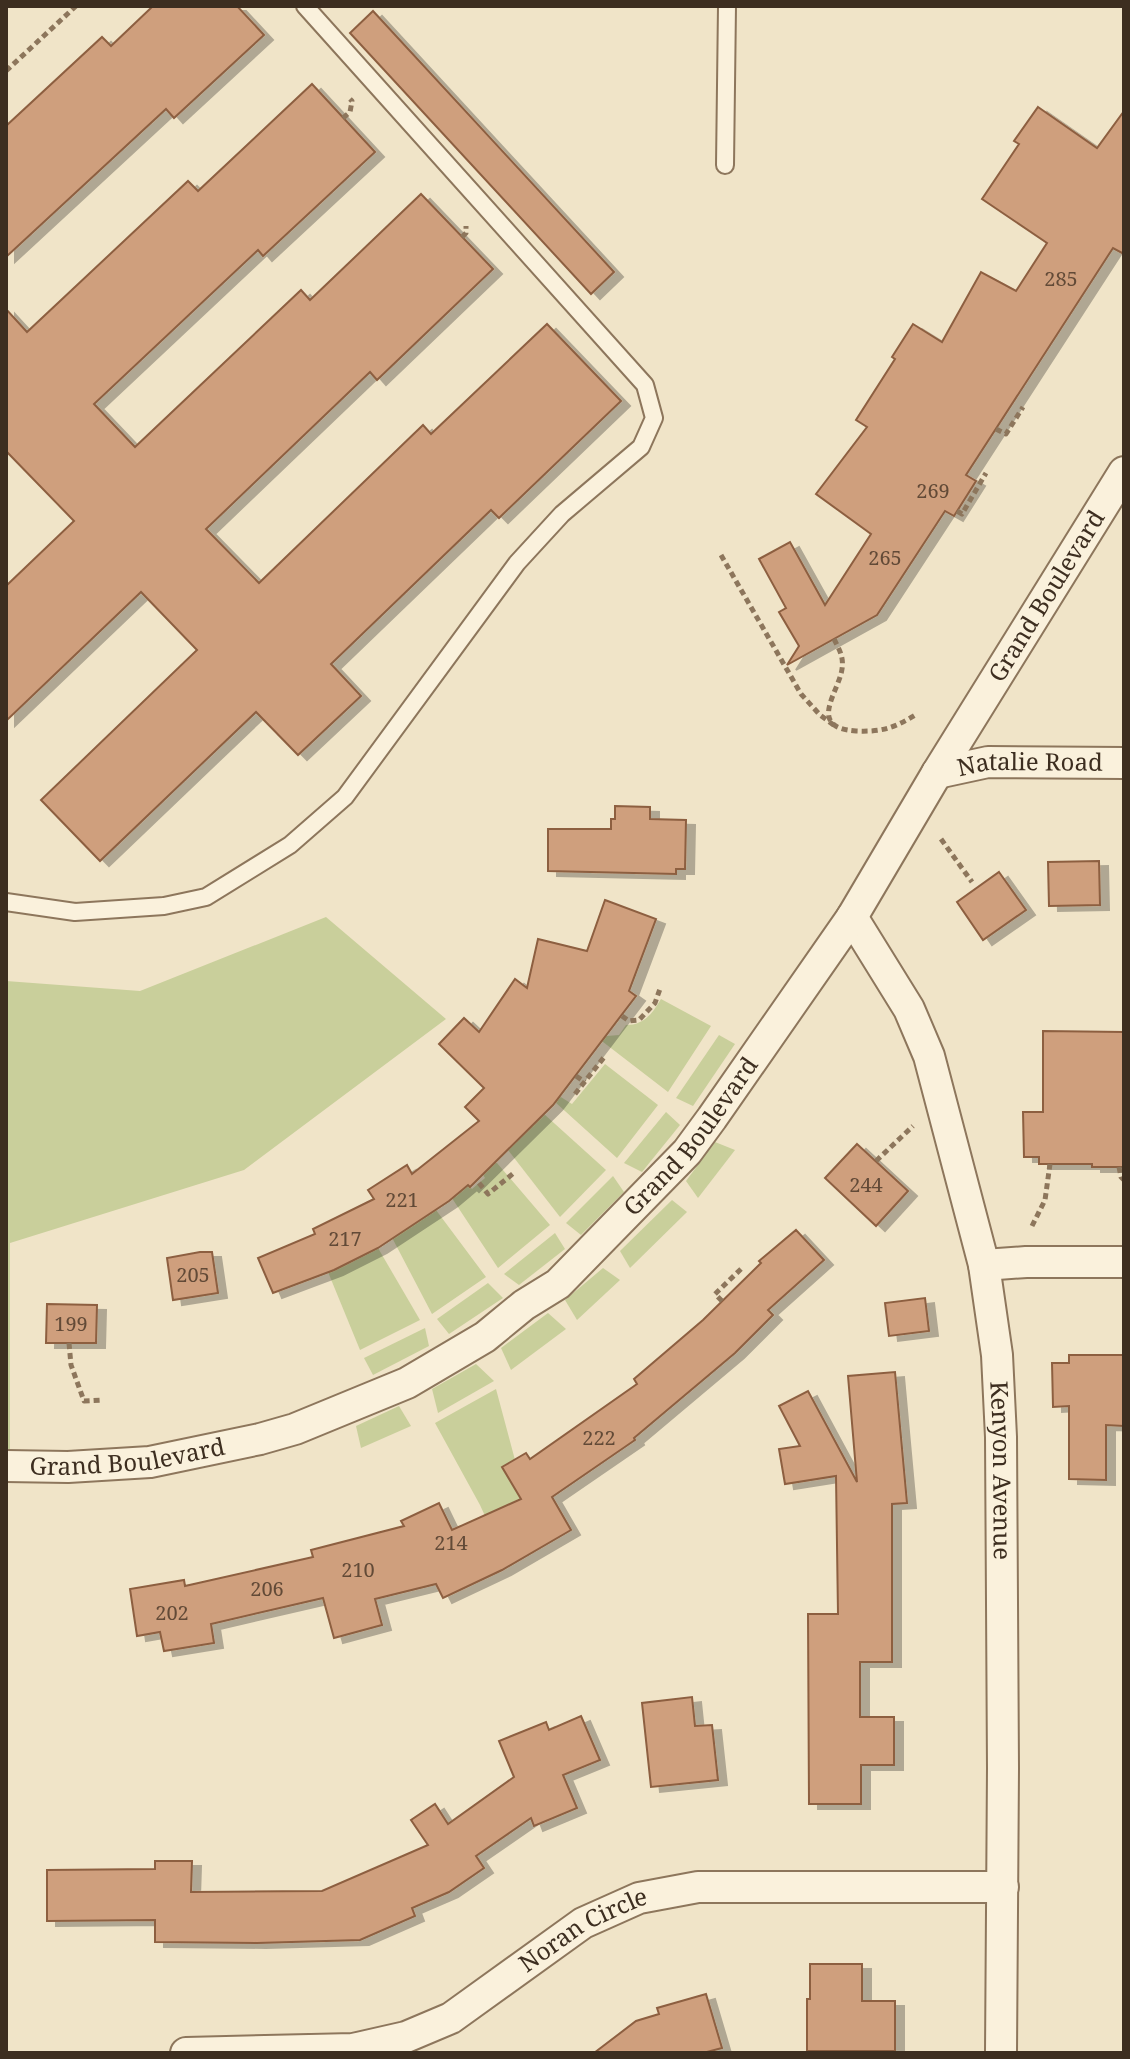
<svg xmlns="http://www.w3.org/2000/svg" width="1130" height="2059" viewBox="0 0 1130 2059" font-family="'Noto Serif',serif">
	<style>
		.green { fill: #c9cf9b }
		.building { fill: #cf9f7d; stroke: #8d5f41; stroke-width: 2; filter: url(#shadow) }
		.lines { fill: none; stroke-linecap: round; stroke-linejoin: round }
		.service-casing { stroke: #8d765c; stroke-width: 20 }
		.minor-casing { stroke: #8d765c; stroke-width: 34 }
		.path { stroke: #8d765c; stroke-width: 5; stroke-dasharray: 6 4; stroke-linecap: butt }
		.service { stroke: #faf1dc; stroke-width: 16 }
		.minor { stroke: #faf1dc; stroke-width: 30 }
		.labels { text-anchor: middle; stroke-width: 7; stroke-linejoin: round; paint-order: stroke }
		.number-label { font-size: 20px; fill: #624a37 }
		.street-label { font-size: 24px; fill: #3d2e20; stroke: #f7eed8 }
	</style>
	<defs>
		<filter id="shadow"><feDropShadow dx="9" dy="5" stdDeviation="0" flood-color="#0004"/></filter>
	</defs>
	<rect width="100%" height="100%" fill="#f0e4c8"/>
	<g class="green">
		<path d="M326,917L446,1019L244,1170L10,1243V1466H6V981L140,991Z"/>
		<path d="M661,999L711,1026L668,1092L568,1015L570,1011L607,1036L619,1035L626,1025C644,1025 652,1014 661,999Z"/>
		<path d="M719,1035L735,1044L693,1106L676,1098Z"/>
		<path d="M605,1064L658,1105L617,1158L524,1074L572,1104Z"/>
		<path d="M666,1112L680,1125L642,1172L624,1163Z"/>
		<path d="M544,1114L606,1170L560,1217L508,1150Z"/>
		<path d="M715,1142L735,1150L698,1198L686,1181Z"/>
		<path d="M493,1163H497L550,1225L498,1268L442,1183L468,1185L472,1189L485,1178L482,1173Z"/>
		<path d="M613,1176L624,1192L581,1235L566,1223Z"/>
		<path d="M672,1200L687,1212L630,1268L620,1251Z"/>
		<path d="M436,1210L486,1277L432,1314L387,1228L413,1225Z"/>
		<path d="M555,1233L565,1249L519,1285L504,1274Z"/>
		<path d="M378,1248L420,1320L360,1350L328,1272Z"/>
		<path d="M603,1268L620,1280L577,1320L565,1300Z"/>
		<path d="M488,1283L503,1298L449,1334L437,1319Z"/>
		<path d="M548,1313L566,1329L511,1370L501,1348Z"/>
		<path d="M425,1328L429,1346L373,1375L364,1358Z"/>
		<path d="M476,1364L494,1381L438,1413L432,1389Z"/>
		<path d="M496,1389L515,1460L502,1468L520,1498L497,1512L524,1557L507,1564L480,1505L435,1423Z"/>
		<path d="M399,1406L411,1426L361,1448L356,1426Z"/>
	</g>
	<g class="building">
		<path d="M153,6H237L264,35L174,118L166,109L6,257V126L102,37L111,46Z"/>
		<path d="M373,11L614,272L591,294L350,33Z"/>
		<path d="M312,84L375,152L263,256L258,250L94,404L135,447L301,290L310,300L421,194L493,269L377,380L370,372L206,529L259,583L423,425L431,434L547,324L621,401L499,518L491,510L331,664L361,696L298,755L256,712L100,861L41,800L197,650L141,592L6,721V586L74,521L6,451V309L27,332L188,181L198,191Z"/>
		<path d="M1038,107L1097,148L1124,111V254L1113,248L966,475L976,481L954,516L945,511L877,615L787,665L799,646L779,612L786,608L759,559L790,542L825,605L871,534L816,494L867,427L856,420L895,359L892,357L913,324L942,342L981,272L1016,291L1047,243L982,199L1019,144L1014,141Z"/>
		<path d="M615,806L650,807V819L686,820L685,869H676V874L548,871V829H611V819H615Z"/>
		<path d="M1099,861L1100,905L1049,906L1048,862Z"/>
		<path d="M999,872L1026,910L983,940L957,902Z"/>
		<path d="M605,900L656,919L629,991L636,996L553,1105L470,1187L468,1185L449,1201L378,1248L334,1270L273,1293L258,1258L315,1234L313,1229L374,1199L368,1190L407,1165L412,1174L479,1121L465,1107L484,1088L439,1044L464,1018L479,1032L515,979L527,988L538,939L587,951Z"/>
		<path d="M1043,1031L1124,1032V1167H1092V1164H1039V1157H1024L1023,1112H1043Z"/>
		<path d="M857,1144L908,1191L876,1226L825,1178Z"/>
		<path d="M796,1230L824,1260L768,1310L773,1315L735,1353L634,1438L635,1440L552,1497L571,1530L502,1570L443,1598L436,1584L375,1599L382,1625L334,1638L323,1598L211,1624L214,1643L164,1651L160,1632L137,1636L130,1589L184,1580L185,1586L313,1557L311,1550L404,1526L401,1521L439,1503L452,1530L521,1499L502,1467L526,1453L530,1459L637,1384L634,1379L703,1320L761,1263L759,1261Z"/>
		<path d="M200,1252H212L218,1293L173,1300L167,1258Z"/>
		<path d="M925,1298L929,1331L889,1336L885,1303Z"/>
		<path d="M47,1304L97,1305L96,1343H46Z"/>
		<path d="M1069,1355H1124V1426L1106,1425V1480L1069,1479V1406L1053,1407L1052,1363H1069Z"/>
		<path d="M895,1372L907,1503L892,1504V1662H860V1717H894V1765H861V1804H809L808,1614H838L836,1476L785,1484L779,1449L800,1446L779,1406L808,1391L857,1482L848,1376Z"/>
		<path d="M692,1697L695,1726L712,1725L718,1780L651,1787L642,1703Z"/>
		<path d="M581,1716L600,1760L563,1775L577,1808L534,1826L531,1818L476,1856L484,1868L449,1892L412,1908L415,1916L360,1940L257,1943L155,1942V1920L47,1921V1870L155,1869V1861H192L191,1892L322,1891L428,1845L411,1820L435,1804L448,1824L514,1777L499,1741L546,1722L549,1730Z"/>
		<path d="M810,1964H862V2001H895V2051H807V1999H810Z"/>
		<path d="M706,1994L722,2048L703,2053H594L636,2021L659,2014L657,2008Z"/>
	</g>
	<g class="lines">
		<g class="service-casing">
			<g id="service">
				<path d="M725,165L727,6"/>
				<path d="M6,902L75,912L164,906L206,897L290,845L345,797L517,563L562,514L641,447L654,418L645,385L305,6"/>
			</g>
		</g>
		<g class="minor-casing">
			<g id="minor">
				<path id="s1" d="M937,773L988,762L1124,763"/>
				<path id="s2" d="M852,917L909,1009L929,1056L984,1265L997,1355L1001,1437L1003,1768L1001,2053"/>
				<path d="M984,1265L1026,1262H1124"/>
				<path id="s3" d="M6,1466L68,1467L150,1462L260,1439L295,1429L407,1383L485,1337L524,1305L558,1284L687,1152L712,1118L852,917L937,773L1124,472"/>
				<path id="s4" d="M186,2053L353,2049L406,2037L451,2018L583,1923L639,1898L698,1887H1003"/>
			</g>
		</g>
		<g class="path">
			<path d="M6,71L76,6"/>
			<path d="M343,118L350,112L352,101L350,99"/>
			<path d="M462,237L466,233V226"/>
			<path d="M996,429L1006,434L1023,407"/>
			<path d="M957,511L962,514L986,473"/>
			<path d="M721,555L801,694L820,715L835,726"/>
			<path d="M834,639C839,649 844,657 842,669C839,692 806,728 856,731C883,732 894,728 917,714"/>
			<path d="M941,839L972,882"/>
			<path d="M622,1016L629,1021L639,1020L655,1003L661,986"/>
			<path d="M576,1076L585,1082"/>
			<path d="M575,1094L605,1056"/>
			<path d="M876,1161L913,1126"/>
			<path d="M1119,1167L1121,1177L1124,1180"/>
			<path d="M479,1183L488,1194L515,1172"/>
			<path d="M1032,1226L1045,1200L1050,1164"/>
			<path d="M722,1301L715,1294L742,1268"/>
			<path d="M69,1343L71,1365L84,1401L102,1400"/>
		</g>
		<use href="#service" class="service"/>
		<use href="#minor" class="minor"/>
	</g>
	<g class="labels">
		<g class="number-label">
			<text x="1061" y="286">285</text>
			<text x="933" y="498">269</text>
			<text x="885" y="565">265</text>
			<text x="866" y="1192">244</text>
			<text x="402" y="1207">221</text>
			<text x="345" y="1246">217</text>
			<text x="193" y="1282">205</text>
			<text x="71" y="1331">199</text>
			<text x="599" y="1445">222</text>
			<text x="451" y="1550">214</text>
			<text x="358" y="1577">210</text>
			<text x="267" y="1596">206</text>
			<text x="172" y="1620">202</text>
		</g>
		<g class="street-label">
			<text dy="8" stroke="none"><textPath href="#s3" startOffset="1442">Grand Boulevard</textPath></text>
			<text dy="8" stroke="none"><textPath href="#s1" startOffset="94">Natalie Road</textPath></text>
			<text dy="8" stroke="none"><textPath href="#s3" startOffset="794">Grand Boulevard</textPath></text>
			<text dy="8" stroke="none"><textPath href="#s3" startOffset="122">Grand Boulevard</textPath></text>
			<text dy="8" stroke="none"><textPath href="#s2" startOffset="582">Kenyon Avenue</textPath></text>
			<text dy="8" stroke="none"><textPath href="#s4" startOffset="430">Noran Circle</textPath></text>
		</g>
	</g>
	<rect width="1130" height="2059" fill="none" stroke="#3d2e20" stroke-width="16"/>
</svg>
